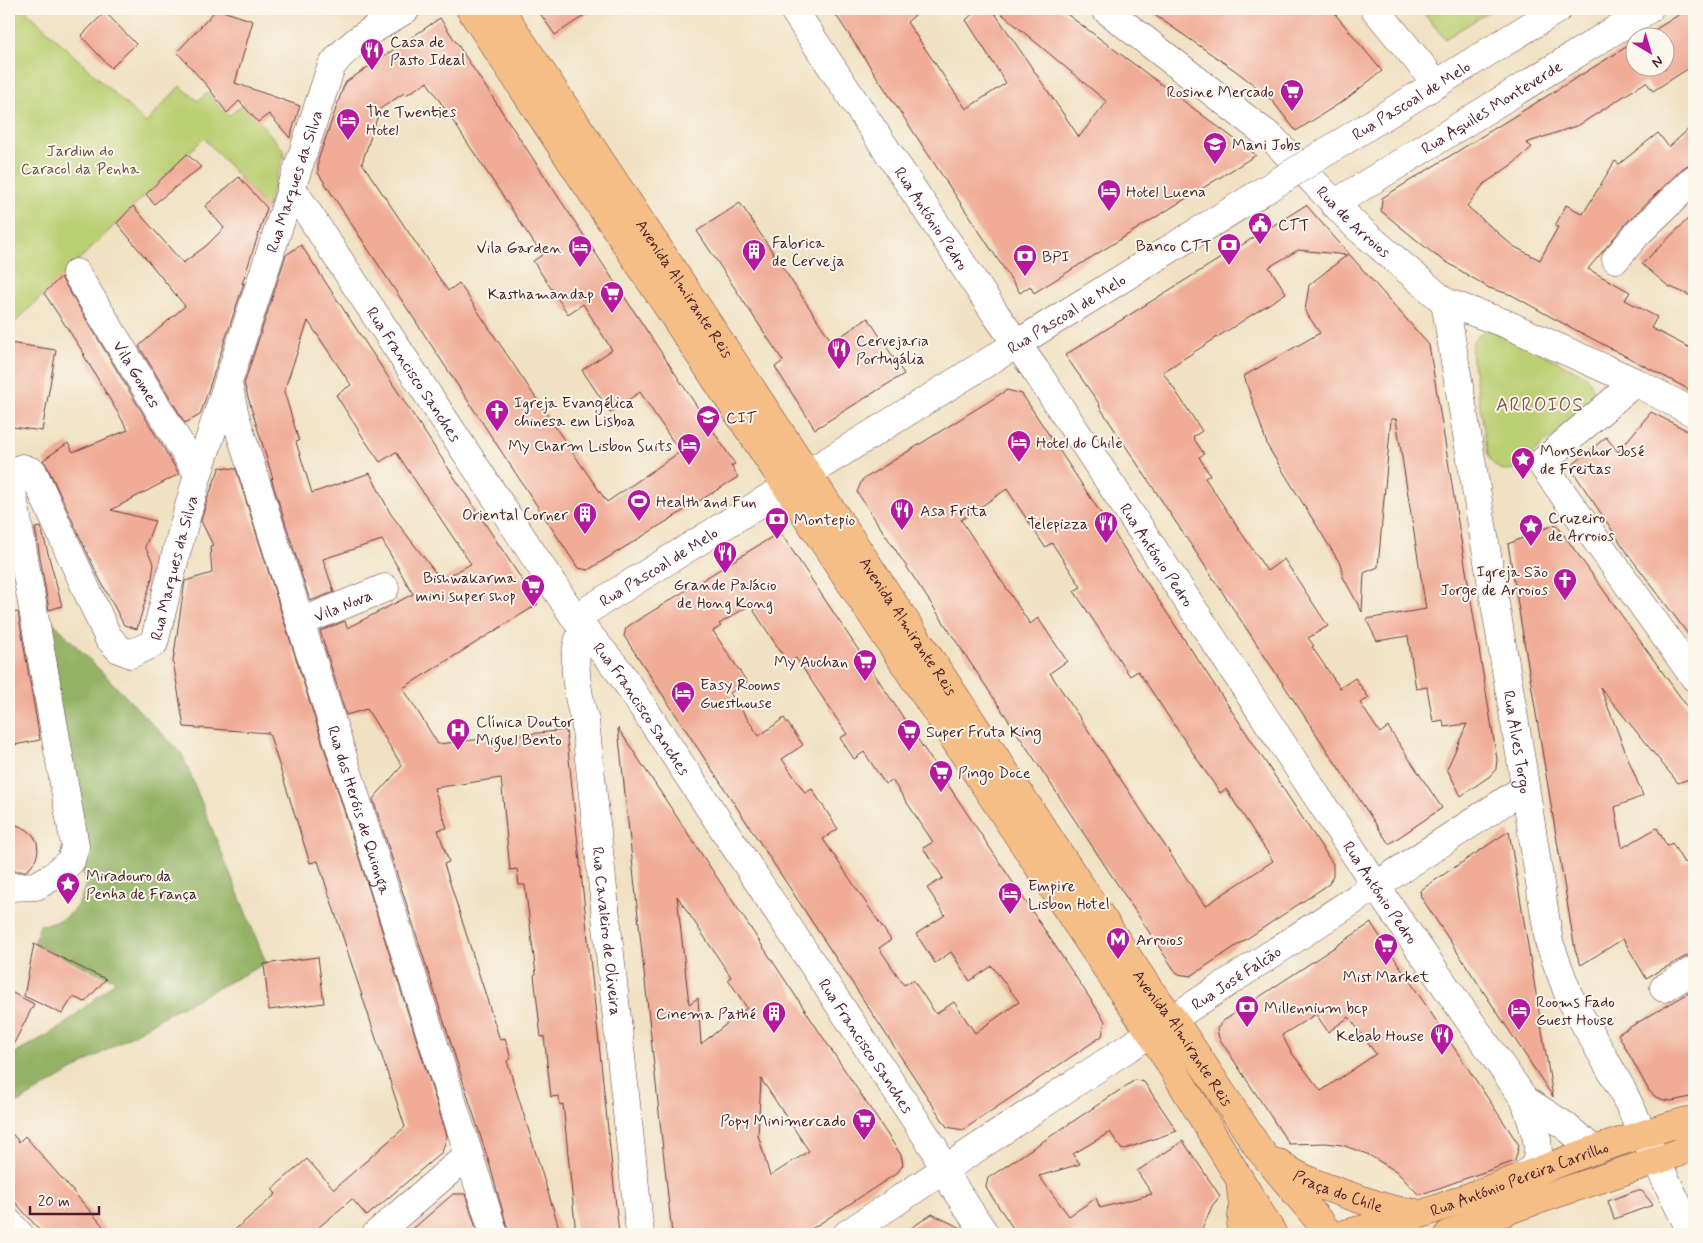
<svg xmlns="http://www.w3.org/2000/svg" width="1703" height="1243" viewBox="0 0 1703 1243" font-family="Mynerve,sans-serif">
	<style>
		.green { fill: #bbcf73; stroke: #82774f }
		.forest { fill: #94b265; stroke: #6f6848 }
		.building { fill: #f0ac96; fill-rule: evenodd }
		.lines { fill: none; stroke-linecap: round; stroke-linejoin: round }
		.minor-casing { stroke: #633c42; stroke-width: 29 }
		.major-casing { stroke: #633c42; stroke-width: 29 }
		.minor { stroke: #fff; stroke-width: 28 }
		.major { stroke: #f6be87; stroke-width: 28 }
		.minor-bridge-casing { stroke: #633c42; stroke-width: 29; stroke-linecap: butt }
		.minor-bridge { stroke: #fff; stroke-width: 28 }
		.labels { text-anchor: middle; stroke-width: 4; stroke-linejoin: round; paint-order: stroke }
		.poi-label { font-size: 16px; fill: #4a1f2b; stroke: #fbf7ec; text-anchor: start }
		.street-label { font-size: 16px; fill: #4a1f2b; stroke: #fbf7ec }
		.park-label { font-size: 16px; fill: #6c5441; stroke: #fbf7ec }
		.quarter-label { font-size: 19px; letter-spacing: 1px; fill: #845050; stroke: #fbf7ec }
	</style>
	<rect width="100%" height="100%" fill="#fbf7ec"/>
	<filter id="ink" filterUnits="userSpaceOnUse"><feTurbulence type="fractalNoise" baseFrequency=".02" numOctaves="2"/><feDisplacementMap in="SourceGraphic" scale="10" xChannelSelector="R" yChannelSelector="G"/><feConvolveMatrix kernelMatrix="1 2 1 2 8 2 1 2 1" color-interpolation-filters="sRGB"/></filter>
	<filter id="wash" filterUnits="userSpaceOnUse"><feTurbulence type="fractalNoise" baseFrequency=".0096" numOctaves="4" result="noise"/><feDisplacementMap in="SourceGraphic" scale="20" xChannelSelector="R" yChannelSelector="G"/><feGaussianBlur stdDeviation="1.12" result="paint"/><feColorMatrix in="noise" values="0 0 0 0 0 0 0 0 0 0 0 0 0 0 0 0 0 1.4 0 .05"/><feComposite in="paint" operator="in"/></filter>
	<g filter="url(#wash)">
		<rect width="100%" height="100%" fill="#f0e1c3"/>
		<g class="green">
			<path d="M9,9H24L146,123L180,86L198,101L207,93L228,116L244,104L285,152L267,208L204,138L9,328Z"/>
			<path d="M1420,9H1493L1445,39Z"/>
			<path d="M1487,330L1501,333L1584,375C1596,385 1596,398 1585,408L1520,465C1507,475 1494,470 1488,455L1472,357C1470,343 1474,335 1487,330Z"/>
		</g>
		<path class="forest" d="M43,612L182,754L266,963L171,1012L9,1108V1057L61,1027L116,981L34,944L40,925C65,923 80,910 85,885Z"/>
		<g id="blocks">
			<g class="building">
				<path d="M217,9L253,21L235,83L300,106L290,138L269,114L258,122L239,101L227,113L208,87L177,52Z"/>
				<path d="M537,9H594L555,35Z"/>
				<path d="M832,9H922L907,22L966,109L1006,83L966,20L978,9H992L1079,137L1107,102L996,9H1060L1256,155L1034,293L1030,286L1020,293Z"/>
				<path d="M1146,9H1331L1382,71L1345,100L1296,131L1274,103L1262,91L1233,69Z"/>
				<path d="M1688,9H1694V65L1653,91L1646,82L1579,125L1526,143L1532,147L1514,163L1484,184L1467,206L1513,246L1540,260L1558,227L1555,226L1566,205L1583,214L1615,161L1619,164L1658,133L1669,147L1694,124V164H1690L1683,168L1627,222L1588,269L1630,292L1625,300L1657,317L1651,328L1694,350V392L1551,317L1512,295L1489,288L1435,255L1381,211L1382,198L1636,41V68H1666V38H1642Z"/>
				<path d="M105,12L136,44L111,68L81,36Z"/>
				<path d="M440,18L735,464L731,466L738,477L588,570L578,568L318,173V160L343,88L346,82ZM427,82L542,255L533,261L568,314L583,304L612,350L582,370L610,412L640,392L680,452L607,502L564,440L459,283L448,291L362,163L380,109L404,93L406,95Z"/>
				<path d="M187,154L201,167L154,204L146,194Z"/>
				<path d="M239,177L267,208L242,284L244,283L200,415L185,423L139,346L185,306L117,223L133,206L183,263L206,246L224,228L205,206Z"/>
				<path d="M740,203L832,342L868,318L904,374L815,429L775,367L783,361L697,231Z"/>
				<path d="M1306,205L1429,345L1497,759L1496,769L1490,776L1461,796L1447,769L1467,724L1444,727L1443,720L1433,722L1427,687L1416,689L1408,636L1377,641L1366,619L1426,609L1396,419H1391L1378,567L1364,573L1362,612L1343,577L1341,565L1268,447L1244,376L1320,333L1305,311L1309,285L1347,255L1298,250L1269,267L1286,293L1163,372L1202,431L1193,437L1204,454L1199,457L1210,475L1205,478L1267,571L1284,559L1328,626L1308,638L1314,646L1312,647L1340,688L1355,678L1369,698L1360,703L1380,733L1388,727L1442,808L1389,844L1099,406L1100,405L1065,355Z"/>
				<path d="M1694,213V297L1668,286L1642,264Z"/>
				<path d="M301,245L538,604L403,688L438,744L566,730L619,1234H576L563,1104L560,1105L559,1096L551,1097L544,1036L541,1037L534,975L536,974L525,885H519L517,869L510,870L501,778L434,788L447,828L438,830L449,862L444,864L500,1040L505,1038L511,1059L507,1061L561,1234H509L490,1166L373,799L402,766L367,709L346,715L320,631L345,621L347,628L413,594L382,540L323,559L334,592L310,601L271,478L273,479L244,384L286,255ZM308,321L351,385L336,395L366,442L380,462L396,452L471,564L441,580L390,513L370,473L312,493L296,442L299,441L284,391Z"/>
				<path d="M61,277L179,474L111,510L155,521L145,547L154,564L152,578L137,629L124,625L98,576L47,466L43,460L68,443L73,452L128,430L83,354L85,355L44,293Z"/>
				<path d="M9,343L56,350L42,431L13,427L9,419Z"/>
				<path d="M1007,390L1022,394L1333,864V875L1329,884L1191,976L1177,974L857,492L862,480ZM1007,489L1045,547L1052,543L1081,587L1074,591L1130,676L1138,671L1220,793L1226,789L1273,861L1205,906L1050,673L1067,661L1038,618L1030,624L961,520Z"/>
				<path d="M1651,412L1694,434V642L1628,554L1570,467L1606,437L1618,452Z"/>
				<path d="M220,467L236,469L447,1136L442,1152L367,1216L352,1199L311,1234H230L276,1194L272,1189L307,1159L334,1189L405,1127L318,861L310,863L269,733L184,727L173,661L185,581L212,573L210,546L213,545L201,521L207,500Z"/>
				<path d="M1556,524L1694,716V777L1678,783L1600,687L1643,796L1615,807L1622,848L1657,828L1667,846L1672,843L1684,863L1694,858V952L1646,978L1623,939L1581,965L1575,950L1508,544Z"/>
				<path d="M41,527L62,606L49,610L35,528Z"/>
				<path d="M780,532L1105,1021L1102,1036L963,1130L947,1127L624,636L626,628L630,625ZM750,605L788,663L796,658L847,734L840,738L854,759L864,752L885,784L892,780L933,842L923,848L943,878L927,888L945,915L916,934L935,963L951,952L970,981L992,966L1019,1002L975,1033L954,1002L936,1014L913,980L904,985L879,948L891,940L823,839L838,829L812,789L805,793L782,759L803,745L784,718L759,736L730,693L747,682L713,631L721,626L719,624Z"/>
				<path d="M18,612L40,740L9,746V613Z"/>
				<path d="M618,728L901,1155L903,1165L897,1173L804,1234H672ZM677,896L731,977L728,979L747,1008L701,1044L698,998L689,1004ZM761,1079L809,1151L770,1176L758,1135Z"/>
				<path d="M9,822L26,829L33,835L37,842L38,851L36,859L31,867L26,871H9Z"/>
				<path d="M1509,831L1520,897L1553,1097L1421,897L1420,891L1425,887Z"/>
				<path d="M1371,923L1519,1145L1515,1161L1419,1195L1396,1171L1367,1154L1342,1145L1326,1143L1289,1144L1219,1038L1217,1029L1223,1021ZM1316,1014L1328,1032L1349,1017L1376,1054L1321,1091L1291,1052L1282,1035Z"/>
				<path d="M34,944L88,971L106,979L85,1002L73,997L62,1014L24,996Z"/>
				<path d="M318,957L324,1003L269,1010L264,964Z"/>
				<path d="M1694,990V1096L1672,1101L1664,1100L1656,1097L1649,1091L1618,1034Z"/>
				<path d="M9,991L34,1004L9,1053Z"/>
				<path d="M1135,1080L1144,1082L1177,1131L1122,1150L1110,1132L1073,1154L1080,1164L1039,1176L1069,1216L1096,1198L1100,1208L1152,1194L1137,1171L1183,1141L1220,1196L1212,1206L1200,1234H1017L988,1191L986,1187L988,1178Z"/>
				<path d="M9,1130L19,1142L25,1136L110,1234H43L9,1195Z"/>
				<path d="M1635,1191H1642L1653,1205L1614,1219L1608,1201Z"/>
				<path d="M453,1194H465L478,1234H407Z"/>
				<path d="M932,1214L963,1229L966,1234H902Z"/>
			</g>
		</g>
	</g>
	<g filter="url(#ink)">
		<use href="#blocks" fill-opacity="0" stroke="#633c42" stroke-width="1"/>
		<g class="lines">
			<g class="minor-casing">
				<g id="minor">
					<path id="s1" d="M793,9L997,316L1036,371L1388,904L1525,1100L1537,1139L1538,1152L1536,1163L1531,1170L1522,1176"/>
					<path id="s2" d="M1105,9L1273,139L1356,226L1445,302L1504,323L1635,382L1694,413"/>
					<path d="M1375,9L1437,84"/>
					<path id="s3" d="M1318,157L1558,9"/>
					<path id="s4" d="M291,187L575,618L619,671L934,1148L943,1171L985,1234"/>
					<path id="s5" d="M1334,204L1649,9"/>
					<path d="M1616,259L1638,233L1694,179"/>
					<path id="s6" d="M76,273L198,474"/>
					<path id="s7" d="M1445,302L1522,766L1549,942L1569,996L1621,1088L1692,1234"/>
					<path d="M1635,382L1541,463L1694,677"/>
					<path id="s8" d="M228,384L235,416L494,1234"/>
					<path id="s9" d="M575,618L1281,180"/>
					<path id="s10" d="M301,622L385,588"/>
					<path id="s11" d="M582,629C580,637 577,645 576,653C574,672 579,702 585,721L640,1234"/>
					<path id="s12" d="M9,887L36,886L52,877L71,861L75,846L10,479L12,474L22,468L33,472L108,637L119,649L131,654L154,643L177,550L198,474L331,67C349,41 380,26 406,9"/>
					<path d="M1664,988L1694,970"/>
					<path d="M1525,1100L1564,1125L1594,1150"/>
					<path d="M9,1223L19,1234"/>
					<path d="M376,1234L468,1155"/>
					<path id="s13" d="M847,1234L1102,1065L1525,788"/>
				</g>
			</g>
			<g class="major-casing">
				<g id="major">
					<path d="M470,9L1078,926L1129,1002L1151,1033L1273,1234"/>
					<path id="s14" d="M500,9L1149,989L1173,1019L1259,1149L1330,1234"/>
					<path id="s15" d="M1279,1163C1302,1181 1329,1188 1356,1198C1376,1204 1394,1212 1416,1213"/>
					<path d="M1240,1234L1243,1207L1240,1181"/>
					<path id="s16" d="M1344,1234L1425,1213L1594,1150L1669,1126L1687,1121L1694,1122"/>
					<path d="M1449,1234L1517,1207L1678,1153L1694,1145"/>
				</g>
			</g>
			<use href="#minor" class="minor"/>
			<use href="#major" class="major"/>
			<g class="minor-bridge-casing">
				<path id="minor-bridge" d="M1281,180L1318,157"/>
			</g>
			<use href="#minor-bridge" class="minor-bridge"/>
		</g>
	</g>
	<defs>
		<g id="restaurant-pin" transform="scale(1.25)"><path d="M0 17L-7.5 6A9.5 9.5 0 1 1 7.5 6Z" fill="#b5179e" stroke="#fbf7ec"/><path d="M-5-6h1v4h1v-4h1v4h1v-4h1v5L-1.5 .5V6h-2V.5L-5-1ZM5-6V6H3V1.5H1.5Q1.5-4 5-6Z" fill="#fff"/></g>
		<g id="supermarket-pin" transform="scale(1.25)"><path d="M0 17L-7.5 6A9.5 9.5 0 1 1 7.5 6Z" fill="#b5179e" stroke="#fbf7ec"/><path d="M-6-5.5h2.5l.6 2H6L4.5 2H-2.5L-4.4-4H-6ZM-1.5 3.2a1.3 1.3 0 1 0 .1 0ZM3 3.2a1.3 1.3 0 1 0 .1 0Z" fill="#fff"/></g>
		<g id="hotel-pin" transform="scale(1.25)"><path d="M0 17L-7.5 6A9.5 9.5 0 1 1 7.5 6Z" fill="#b5179e" stroke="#fbf7ec"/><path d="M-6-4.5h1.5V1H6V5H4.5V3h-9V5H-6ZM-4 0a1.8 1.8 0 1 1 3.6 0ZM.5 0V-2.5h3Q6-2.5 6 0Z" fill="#fff"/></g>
		<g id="university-pin" transform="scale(1.25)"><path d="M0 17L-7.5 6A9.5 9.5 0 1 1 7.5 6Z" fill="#b5179e" stroke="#fbf7ec"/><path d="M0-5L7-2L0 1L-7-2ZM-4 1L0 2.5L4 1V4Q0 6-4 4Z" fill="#fff"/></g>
		<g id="civic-pin" transform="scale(1.25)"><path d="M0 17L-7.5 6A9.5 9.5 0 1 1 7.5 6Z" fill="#b5179e" stroke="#fbf7ec"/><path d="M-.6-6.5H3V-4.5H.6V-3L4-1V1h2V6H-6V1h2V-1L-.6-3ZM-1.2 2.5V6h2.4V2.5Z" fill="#fff"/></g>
		<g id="bank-pin" transform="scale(1.25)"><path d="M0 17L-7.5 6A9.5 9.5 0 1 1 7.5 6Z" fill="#b5179e" stroke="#fbf7ec"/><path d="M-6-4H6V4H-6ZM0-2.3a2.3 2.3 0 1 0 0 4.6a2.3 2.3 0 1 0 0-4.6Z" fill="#fff"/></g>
		<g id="building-pin" transform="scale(1.25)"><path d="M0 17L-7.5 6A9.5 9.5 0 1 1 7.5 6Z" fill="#b5179e" stroke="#fbf7ec"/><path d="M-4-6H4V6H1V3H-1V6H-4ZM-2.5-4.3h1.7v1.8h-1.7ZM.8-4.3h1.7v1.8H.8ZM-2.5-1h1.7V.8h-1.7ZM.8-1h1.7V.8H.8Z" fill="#fff"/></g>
		<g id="church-pin" transform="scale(1.25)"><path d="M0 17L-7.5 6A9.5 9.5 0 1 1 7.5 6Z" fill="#b5179e" stroke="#fbf7ec"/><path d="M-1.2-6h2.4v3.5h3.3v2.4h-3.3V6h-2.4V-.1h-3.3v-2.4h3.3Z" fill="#fff"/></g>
		<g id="sight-pin" transform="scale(1.25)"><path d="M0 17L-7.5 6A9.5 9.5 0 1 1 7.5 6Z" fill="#b5179e" stroke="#fbf7ec"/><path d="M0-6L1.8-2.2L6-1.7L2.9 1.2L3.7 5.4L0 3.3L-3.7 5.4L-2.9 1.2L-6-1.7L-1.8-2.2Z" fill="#fff"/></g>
		<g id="stadium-pin" transform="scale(1.25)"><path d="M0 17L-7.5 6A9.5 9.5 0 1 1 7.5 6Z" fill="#b5179e" stroke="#fbf7ec"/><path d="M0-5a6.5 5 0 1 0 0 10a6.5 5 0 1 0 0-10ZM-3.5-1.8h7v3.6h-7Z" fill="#fff"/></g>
		<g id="hospital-pin" transform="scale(1.25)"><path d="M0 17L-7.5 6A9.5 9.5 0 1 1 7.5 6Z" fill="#b5179e" stroke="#fbf7ec"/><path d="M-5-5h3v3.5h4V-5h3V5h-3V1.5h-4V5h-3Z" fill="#fff"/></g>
		<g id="metro-pin" transform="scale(1.25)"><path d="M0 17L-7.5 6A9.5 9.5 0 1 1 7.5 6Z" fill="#b5179e" stroke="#fbf7ec"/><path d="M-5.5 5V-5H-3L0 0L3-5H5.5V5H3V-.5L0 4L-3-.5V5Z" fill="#fff"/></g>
	</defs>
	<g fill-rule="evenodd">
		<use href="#restaurant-pin" x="372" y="50"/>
		<use href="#supermarket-pin" x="1292" y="91"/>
		<use href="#hotel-pin" x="348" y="120"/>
		<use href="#university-pin" x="1215" y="144"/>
		<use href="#hotel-pin" x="1109" y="191"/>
		<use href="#civic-pin" x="1260" y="224"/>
		<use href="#bank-pin" x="1229" y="245"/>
		<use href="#hotel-pin" x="580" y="247"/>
		<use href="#building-pin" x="754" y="251"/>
		<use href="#bank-pin" x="1025" y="256"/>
		<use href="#supermarket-pin" x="612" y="293"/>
		<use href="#restaurant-pin" x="839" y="349"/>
		<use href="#church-pin" x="497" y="411"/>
		<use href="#university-pin" x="708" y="417"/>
		<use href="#hotel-pin" x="1019" y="442"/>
		<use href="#hotel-pin" x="689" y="445"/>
		<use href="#sight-pin" x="1523" y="459"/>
		<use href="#stadium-pin" x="639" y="501"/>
		<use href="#restaurant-pin" x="902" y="510"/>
		<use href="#building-pin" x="585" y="514"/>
		<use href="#bank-pin" x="777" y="519"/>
		<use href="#restaurant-pin" x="1106" y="523"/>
		<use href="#sight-pin" x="1531" y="526"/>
		<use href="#restaurant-pin" x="725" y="553"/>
		<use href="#church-pin" x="1565" y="580"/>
		<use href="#supermarket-pin" x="533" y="586"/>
		<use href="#supermarket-pin" x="865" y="661"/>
		<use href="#hotel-pin" x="683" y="693"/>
		<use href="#hospital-pin" x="458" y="730"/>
		<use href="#supermarket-pin" x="909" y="731"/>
		<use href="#supermarket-pin" x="941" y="772"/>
		<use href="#sight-pin" x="68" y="884"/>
		<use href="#hotel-pin" x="1010" y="894"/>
		<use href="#metro-pin" x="1118" y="939"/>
		<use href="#supermarket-pin" x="1386" y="945"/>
		<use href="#bank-pin" x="1247" y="1007"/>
		<use href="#hotel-pin" x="1519" y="1010"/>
		<use href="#building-pin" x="774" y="1013"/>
		<use href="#restaurant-pin" x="1442" y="1035"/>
		<use href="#supermarket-pin" x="864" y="1120"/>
	</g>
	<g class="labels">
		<g class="poi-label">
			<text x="390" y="47">Casa de<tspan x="390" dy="18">Pasto Ideal</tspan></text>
			<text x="1274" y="97" text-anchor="end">Rosine Mercado</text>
			<text x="366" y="117">The Twenties<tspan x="366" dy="18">Hotel</tspan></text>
			<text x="1232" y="150">Mani Jobs</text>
			<text x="1126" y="197">Hotel Luena</text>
			<text x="1278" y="230">CTT</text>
			<text x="772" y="248">Fabrica<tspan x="772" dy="18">de Cerveja</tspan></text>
			<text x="1212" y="251" text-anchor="end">Banco CTT</text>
			<text x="562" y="253" text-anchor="end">Vila Garden</text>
			<text x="1042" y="262">BPI</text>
			<text x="594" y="299" text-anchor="end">Kasthamandap</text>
			<text x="856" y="346">Cervejaria<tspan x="856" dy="18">Portugália</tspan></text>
			<text x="514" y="408">Igreja Evangélica<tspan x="514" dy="18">chinesa em Lisboa</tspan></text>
			<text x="726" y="423">CIT</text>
			<text x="1036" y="448">Hotel do Chile</text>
			<text x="672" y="451" text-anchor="end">My Charm Lisbon Suits</text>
			<text x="1540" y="456">Monsenhor José<tspan x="1540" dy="18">de Freitas</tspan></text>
			<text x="656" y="507">Health and Fun</text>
			<text x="920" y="516">Asa Frita</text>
			<text x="568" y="520" text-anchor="end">Oriental Corner</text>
			<text x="1548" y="523">Cruzeiro<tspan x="1548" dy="18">de Arroios</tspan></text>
			<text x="794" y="525">Montepio</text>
			<text x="1088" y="529" text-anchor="end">Telepizza</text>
			<text x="1548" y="577" text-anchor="end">Igreja São<tspan x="1548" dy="18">Jorge de Arroios</tspan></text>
			<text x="516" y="583" text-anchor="end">Bishwakarma<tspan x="516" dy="18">mini super shop</tspan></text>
			<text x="725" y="590" text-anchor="middle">Grande Palácio<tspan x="725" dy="18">de Hong Kong</tspan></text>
			<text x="848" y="667" text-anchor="end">My Auchan</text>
			<text x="700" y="690">Easy Rooms<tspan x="700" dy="18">Guesthouse</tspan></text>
			<text x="476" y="727">Clínica Doutor<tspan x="476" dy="18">Miguel Bento</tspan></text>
			<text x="926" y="737">Super Fruta King</text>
			<text x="958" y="778">Pingo Doce</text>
			<text x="86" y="881">Miradouro da<tspan x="86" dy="18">Penha de França</tspan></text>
			<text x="1028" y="891">Empire<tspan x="1028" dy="18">Lisbon Hotel</tspan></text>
			<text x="1136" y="945">Arroios</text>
			<text x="1386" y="982" text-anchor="middle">Mist Market</text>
			<text x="1536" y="1007">Rooms Fado<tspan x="1536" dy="18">Guest House</tspan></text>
			<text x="1264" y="1013">Millennium bcp</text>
			<text x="756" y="1019" text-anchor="end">Cinema Pathé</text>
			<text x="1424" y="1041" text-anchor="end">Kebab House</text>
			<text x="846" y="1126" text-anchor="end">Popy Minimercado</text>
		</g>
		<g class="street-label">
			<text dy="6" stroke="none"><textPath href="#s3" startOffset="109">Rua Pascoal de Melo</textPath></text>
			<text dy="6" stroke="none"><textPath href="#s5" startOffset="185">Rua Aquiles Monteverde</textPath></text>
			<text dy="6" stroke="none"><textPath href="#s12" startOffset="1206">Rua Marques da Silva</textPath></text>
			<text dy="6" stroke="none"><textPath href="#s1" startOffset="251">Rua António Pedro</textPath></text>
			<text dy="6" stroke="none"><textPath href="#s2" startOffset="328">Rua de Arroios</textPath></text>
			<text dy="6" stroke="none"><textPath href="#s14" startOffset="335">Avenida Almirante Reis</textPath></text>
			<text dy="6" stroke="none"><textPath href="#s9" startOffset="578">Rua Pascoal de Melo</textPath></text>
			<text dy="6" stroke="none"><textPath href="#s6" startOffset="118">Vila Gomes</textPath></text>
			<text dy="6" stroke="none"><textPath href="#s4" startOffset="224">Rua Francisco Sanches</textPath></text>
			<text dy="6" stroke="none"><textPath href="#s1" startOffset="656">Rua António Pedro</textPath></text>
			<text dy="6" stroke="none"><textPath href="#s9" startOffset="98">Rua Pascoal de Melo</textPath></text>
			<text dy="6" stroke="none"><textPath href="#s12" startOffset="801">Rua Marques da Silva</textPath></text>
			<text dy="6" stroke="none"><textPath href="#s10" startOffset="45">Vila Nova</textPath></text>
			<text dy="6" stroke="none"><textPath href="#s14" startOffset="740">Avenida Almirante Reis</textPath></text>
			<text dy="6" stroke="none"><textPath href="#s4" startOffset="629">Rua Francisco Sanches</textPath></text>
			<text dy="6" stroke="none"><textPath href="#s7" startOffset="446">Rua Alves Torgo</textPath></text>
			<text dy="6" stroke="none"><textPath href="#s8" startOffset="446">Rua dos Heróis de Quionga</textPath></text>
			<text dy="6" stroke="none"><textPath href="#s1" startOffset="1061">Rua António Pedro</textPath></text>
			<text dy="6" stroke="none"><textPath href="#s11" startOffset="305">Rua Cavaleiro de Oliveira</textPath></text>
			<text dy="6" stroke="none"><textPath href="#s13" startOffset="466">Rua José Falcão</textPath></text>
			<text dy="6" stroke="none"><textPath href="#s14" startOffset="1235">Avenida Almirante Reis</textPath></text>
			<text dy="6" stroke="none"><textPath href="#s4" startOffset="1034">Rua Francisco Sanches</textPath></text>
			<text dy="6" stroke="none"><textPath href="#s16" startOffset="184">Rua António Pereira Carrilho</textPath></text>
			<text dy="6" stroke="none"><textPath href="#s15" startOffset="66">Praça do Chile</textPath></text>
		</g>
		<g class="park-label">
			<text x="80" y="156">Jardim do<tspan x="80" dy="18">Caracol da Penha</tspan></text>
		</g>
		<g class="quarter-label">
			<text x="1540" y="411">ARROIOS</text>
		</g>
	</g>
	<rect width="1703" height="1243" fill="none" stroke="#fbf7ec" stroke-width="30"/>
	<g transform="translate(1650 52) rotate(142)"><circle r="24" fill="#fbf7ec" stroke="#b4a19f"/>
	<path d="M0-4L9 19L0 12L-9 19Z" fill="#b5179e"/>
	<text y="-8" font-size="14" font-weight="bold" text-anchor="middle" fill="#4a1f2b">N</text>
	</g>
	<path d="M30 1206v8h69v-8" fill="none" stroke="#4a1f2b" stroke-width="2.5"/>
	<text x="38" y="1206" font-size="15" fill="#4a1f2b" stroke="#fbf7ec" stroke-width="4" paint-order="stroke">20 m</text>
</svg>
